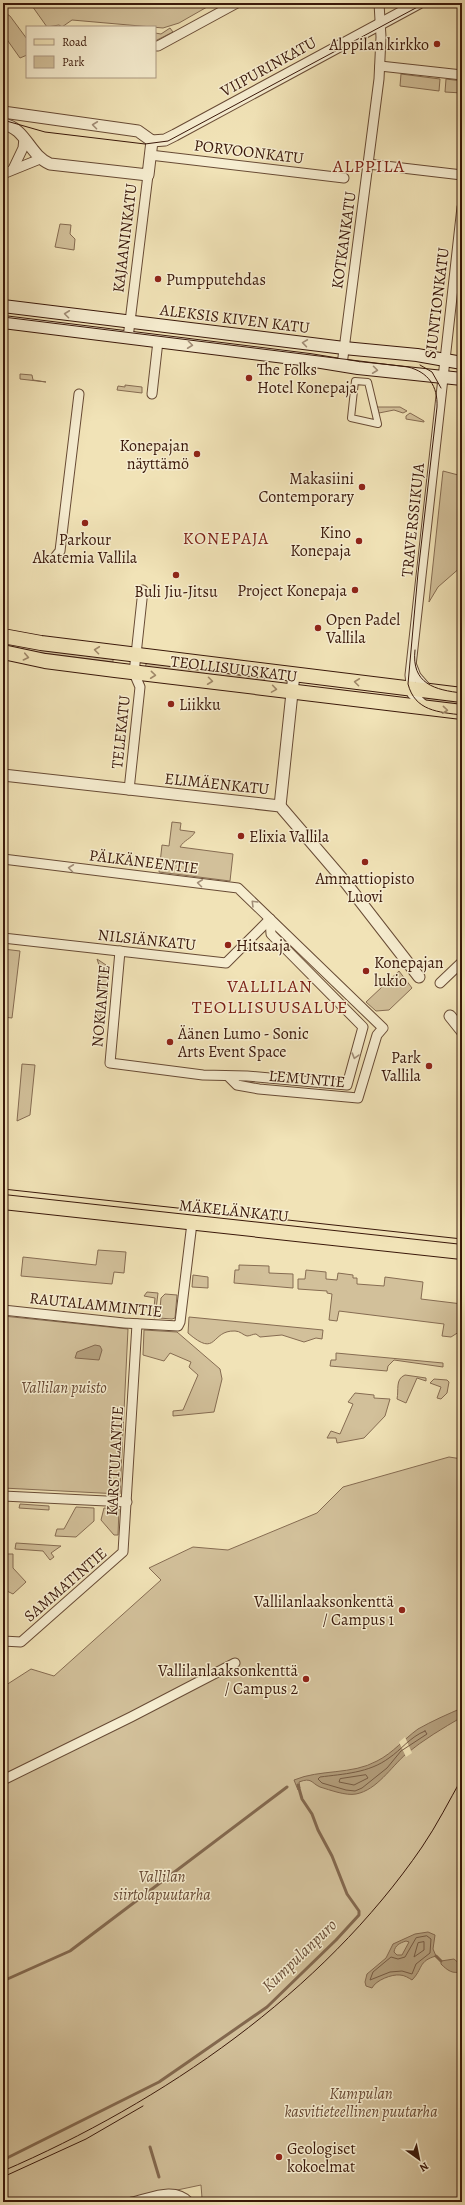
<svg xmlns="http://www.w3.org/2000/svg" width="465" height="2205" viewBox="0 0 465 2205" font-family="Alegreya,serif">
	<style>
		.green { fill: #d2c09a; stroke: #866c52 }
		.water { fill: #b39e7c; stroke: #83684e; fill-rule: evenodd }
		.pier { fill: #f1e3b7 }
		.lines { fill: none; stroke-linecap: round; stroke-linejoin: round }
		.shore { stroke: #765b43; stroke-width: 1 }
		.stream { stroke: #83684e; stroke-width: 3 }
		.pedestrian-casing { stroke: #684b35; stroke-width: 8 }
		.minor-casing { stroke: #684b35; stroke-width: 11 }
		.tertiary-casing { stroke: #684b35; stroke-width: 13 }
		.secondary-casing { stroke: #3a180a; stroke-width: 14 }
		.primary-casing { stroke: #3a180a; stroke-width: 16 }
		.pedestrian { stroke: #f6edd0; stroke-width: 6 }
		.minor { stroke: #f6edd0; stroke-width: 9 }
		.tertiary { stroke: #f6edd0; stroke-width: 11 }
		.secondary { stroke: #f6edd0; stroke-width: 12 }
		.primary { stroke: #f1e3b7; stroke-width: 14 }
		.tram { stroke: #3a180a; stroke-width: 1 }
		.oneway { stroke: #a18d77 }
		.oneway2 { stroke: #9f8869 }
		.poi-dot { fill: #8f2418; stroke: #f6edd0; stroke-width: 1.5 }
		.labels { text-anchor: middle; stroke-width: 3; stroke-linejoin: round; paint-order: stroke }
		.poi-label { font-size: 16px; fill: #3a180a; stroke: #f6edd0; text-anchor: start }
		.street-label { font-size: 16px; fill: #3a180a; stroke: #f6edd0 }
		.park-label { font-size: 16px; font-style: italic; fill: #684a35; stroke: #f6edd0 }
		.neighbourhood-label { font-size: 17px; letter-spacing: 1px; fill: #7a1f14; stroke: #f6edd0 }
		.water-label { font-size: 17px; font-style: italic; fill: #6a4e38; stroke: #f6edd0 }
		.quarter-label { font-size: 18px; letter-spacing: 1px; fill: #7a1f14; stroke: #f6edd0 }
	</style>
	<rect width="100%" height="100%" fill="#f1e3b7"/>
	<filter id="stains"><feTurbulence type="fractalNoise" baseFrequency=".005" numOctaves="4"/><feColorMatrix values="0 0 0 0 .2 0 0 0 0 .09 0 0 0 0 .02 0 0 0 .5 -.17"/></filter>
	<radialGradient id="worn" r=".72"><stop offset=".6" stop-color="#630" stop-opacity="0"/><stop offset="1" stop-color="#630" stop-opacity=".3"/></radialGradient>
	<g class="green">
		<path d="M30,3H214L179,23L163,28L72,20L62,27L59,25L47,27Z"/>
		<path d="M7,14L10,16L27,39V55L20,58L3,34V17Z"/>
		<path d="M170,28L173,32L155,41V33L161,34Z"/>
		<path d="M401,74L440,79L439,91L400,86Z"/>
		<path d="M446,79L462,81V93L445,92Z"/>
		<path d="M60,224L71,225L70,234L75,239L74,250L55,247Z"/>
		<path d="M20,374L32,375L33,380L46,382L20,379Z"/>
		<path d="M125,385L142,387V393L117,390L118,386L125,387Z"/>
		<path d="M377,407H400L407,411L403,413L394,410L379,413Z"/>
		<path d="M410,413L424,421V422L406,419V416Z"/>
		<path d="M443,471L462,476V566L438,587L429,602Z"/>
		<path d="M3,643L47,651L113,659V662L3,648Z"/>
		<path d="M148,663L264,678V684L145,669L146,664Z"/>
		<path d="M420,697L462,702V709L427,704Z"/>
		<path d="M172,822L181,823L180,830L195,832C191,839 184,840 180,847L233,854L230,881L159,872L162,845L169,846Z"/>
		<path d="M3,949L20,951L12,1018L3,1017Z"/>
		<path d="M97,959L106,965L109,976L105,1012L100,1015L104,1020L102,1033L103,1020L97,1019L98,1009L100,1012L104,1010L105,994H102L101,998L99,999L101,971Z"/>
		<path d="M399,971L412,988L389,1010L376,1011L366,1002Z"/>
		<path d="M22,1064L35,1065L30,1115L17,1121Z"/>
		<path d="M98,1250L126,1252L124,1273L114,1272L112,1284L21,1276L23,1257L96,1265Z"/>
		<path d="M239,1265L269,1266V1273L293,1274V1288L234,1283L235,1270H239Z"/>
		<path d="M306,1270L326,1272V1279L337,1280L338,1273L353,1275V1278H357V1284L384,1286L385,1277L423,1282L421,1299L462,1304V1330L451,1337L442,1336L444,1324L339,1311L337,1321L329,1320L332,1294L327,1293V1291L298,1289V1279H305Z"/>
		<path d="M193,1275L208,1277V1288L192,1287Z"/>
		<path d="M147,1292L158,1293L155,1318L153,1317L155,1298L144,1296Z"/>
		<path d="M165,1294L177,1295L175,1318L172,1319L159,1318L161,1298Z"/>
		<path d="M3,1316L128,1329L120,1494L3,1488Z"/>
		<path d="M189,1317L323,1330L322,1339L316,1338L304,1342L282,1335L260,1337L256,1334C253,1334 250,1336 247,1336C243,1335 240,1331 235,1331C210,1330 218,1359 188,1333Z"/>
		<path d="M144,1330L177,1332L220,1369L222,1379L214,1412L173,1416V1411L183,1410L198,1375L189,1367L191,1362L170,1353L164,1361L143,1355Z"/>
		<path d="M336,1353L443,1363V1367L394,1360L388,1366L387,1371L330,1366L331,1360H336Z"/>
		<path d="M405,1375L426,1378V1381L417,1378L406,1403L397,1399C399,1390 395,1379 405,1375Z"/>
		<path d="M434,1379L447,1380L449,1382L447,1393L441,1399L437,1398L441,1387L430,1383Z"/>
		<path d="M355,1393L374,1395V1398L390,1399L385,1416L364,1438L337,1443L336,1438H327L331,1431L340,1434L353,1404L348,1402Z"/>
		<path d="M449,1457L462,1459V2202H200L202,2198L201,2185L120,2202H3V1687L31,1669L54,1676L161,1580L149,1568L193,1547L228,1550L317,1513L343,1487Z"/>
		<path d="M20,1504L49,1506V1510L19,1508Z"/>
		<path d="M76,1507L94,1508V1521L76,1537L55,1536L57,1529H64Z"/>
		<path d="M104,1508L119,1509L118,1535H114L101,1520Z"/>
		<path d="M16,1543L61,1546L51,1553L54,1557L50,1560L43,1551L15,1549Z"/>
		<path d="M3,1554H13V1568L26,1582L13,1594L3,1589Z"/>
	</g>
	<g class="water">
		<path d="M95,1345L100,1346L102,1350L99,1360L75,1358L77,1352Z"/>
		<path d="M462,1708V1717C443,1728 423,1740 406,1754C391,1767 377,1790 356,1794C346,1796 330,1790 320,1787C311,1783 312,1777 299,1782L300,1788L298,1790L294,1780C320,1769 352,1775 377,1761C393,1753 404,1739 418,1729C432,1721 448,1714 462,1708Z"/>
		<path d="M428,1932L435,1935L433,1949L436,1956C418,1961 423,1969 412,1980C409,1978 404,1975 400,1975C392,1974 376,1980 372,1988L366,1986L365,1982L367,1974L386,1958L393,1944L415,1934ZM406,1941L409,1942L402,1955H397L394,1952C395,1945 400,1943 406,1941Z"/>
		<path d="M454,1959L462,1966V1971C453,1975 447,1970 441,1964V1961Z"/>
	</g>
	<path class="pier" d="M405,1737L412,1753L406,1757L399,1742Z"/>
	<g class="lines">
		<g class="shore">
			<path d="M425,1731L427,1734L401,1751L387,1768L362,1788L355,1791L346,1790L322,1783L318,1779L320,1777C343,1774 369,1773 389,1758C401,1750 410,1737 425,1731Z"/>
			<path d="M366,1775L368,1778L354,1785L339,1782L340,1779Z"/>
			<path d="M427,1936L431,1939L430,1953L416,1964L412,1974L402,1971L390,1972L370,1980L373,1972L391,1957L398,1959L405,1957L416,1938Z"/>
			<path d="M424,1942V1950L414,1957L418,1943Z"/>
		</g>
		<g class="stream">
			<path d="M436,1956L441,1961"/>
			<path d="M3,1981L70,1951L287,1787"/>
			<path d="M150,2147L159,2177"/>
			<path d="M3,2160L159,2082L188,2062L267,2007L336,1940L359,1915V1911L347,1894L332,1856L318,1830L312,1814L302,1799L298,1785"/>
		</g>
		<g class="pedestrian-casing">
			<path id="pedestrian" d="M355,381L368,382L378,424L351,418Z"/>
		</g>
		<g class="minor-casing">
			<g id="minor">
				<path d="M155,46H158L237,3"/>
				<path d="M380,66L462,75"/>
				<path d="M150,155L344,178"/>
				<path d="M368,164L462,175"/>
				<path d="M13,169L23,148L24,138"/>
				<path d="M3,174L40,159"/>
				<path d="M128,338L148,175"/>
				<path d="M342,365L379,79L381,37L379,3"/>
				<path d="M152,394L158,341"/>
				<path d="M56,556L60,551L79,394"/>
				<path d="M412,666L416,676L429,691"/>
				<path d="M425,706L412,694L410,675L462,207"/>
				<path d="M129,790L140,687L134,673L143,590"/>
				<path d="M3,859L238,888L383,1028L377,1035L358,1098L259,1089L237,1085L229,1077"/>
				<path d="M3,938L226,963L270,919"/>
				<path d="M120,951L110,1063L203,1075L247,1076L347,1085L363,1027L271,934L270,919"/>
				<path d="M440,983L462,962"/>
				<path d="M3,1310L124,1323L178,1326L180,1322L192,1223"/>
				<path d="M3,1496L127,1502"/>
				<path d="M3,1641L21,1642L123,1552L137,1324"/>
				<path d="M3,1780L131,1717L235,1663"/>
				<path d="M132,2202C151,2198 174,2186 189,2202"/>
			</g>
		</g>
		<g class="tertiary-casing">
			<g id="tertiary">
				<path d="M3,112L138,131L152,141"/>
				<path d="M3,124C26,128 29,155 50,164L148,175L152,141"/>
				<path d="M152,141L165,140L175,135L419,3"/>
				<path d="M3,775L280,806L346,883L419,977"/>
				<path d="M280,806L294,674"/>
				<path d="M450,1016L462,1031"/>
			</g>
		</g>
		<g class="secondary-casing">
			<g id="secondary">
				<path d="M3,306L344,348L417,355L462,363"/>
				<path d="M3,322L309,360L358,368L462,379"/>
			</g>
		</g>
		<g class="primary-casing">
			<g id="primary">
				<path d="M3,636L41,643L462,695"/>
				<path d="M3,652L45,661L115,670L462,712"/>
				<path d="M3,1202L462,1252"/>
			</g>
		</g>
		<use href="#pedestrian" class="pedestrian"/>
		<use href="#minor" class="minor"/>
		<use href="#tertiary" class="tertiary"/>
		<use href="#secondary" class="secondary"/>
		<use href="#primary" class="primary"/>
		<g class="tram">
			<path d="M3,120L45,132L145,144L168,141L425,3"/>
			<path d="M3,317L408,367C428,372 438,386 437,407L418,573L408,684C415,711 438,712 462,715"/>
			<path d="M420,365L432,372L441,388"/>
			<path d="M415,650C411,684 435,690 462,693"/>
			<path d="M3,1189L462,1239"/>
			<path d="M3,2171C163,2102 322,1993 422,1847C437,1825 449,1801 462,1778"/>
			<path d="M3,2177L86,2139L143,2106"/>
		</g>
	</g>
	<defs><path id="oneway-chevron" d="M-2-3.5L2.5 0L-2 3.5" fill="none" stroke-width="1.6" stroke-linecap="round" stroke-linejoin="round"/></defs>
	<g class="oneway">
		<use href="#oneway-chevron" transform="translate(95 125) rotate(-173)"/>
		<use href="#oneway-chevron" transform="translate(67 314) rotate(-173)"/>
		<use href="#oneway-chevron" transform="translate(305 343) rotate(-172)"/>
		<use href="#oneway-chevron" transform="translate(190 345) rotate(7)"/>
		<use href="#oneway-chevron" transform="translate(375 370) rotate(7)"/>
		<use href="#oneway-chevron" transform="translate(71 868) rotate(-173)"/>
		<use href="#oneway-chevron" transform="translate(200 883) rotate(-173)"/>
		<use href="#oneway-chevron" transform="translate(254 903) rotate(-135)"/>
		<use href="#oneway-chevron" transform="translate(355 1056) rotate(106)"/>
	</g>
	<g class="oneway2">
		<use href="#oneway-chevron" transform="translate(97 650) rotate(-173)"/>
		<use href="#oneway-chevron" transform="translate(26 657) rotate(12)"/>
		<use href="#oneway-chevron" transform="translate(153 675) rotate(6)"/>
		<use href="#oneway-chevron" transform="translate(210 681) rotate(7)"/>
		<use href="#oneway-chevron" transform="translate(357 682) rotate(-173)"/>
		<use href="#oneway-chevron" transform="translate(274 689) rotate(9)"/>
		<use href="#oneway-chevron" transform="translate(445 710) rotate(6)"/>
	</g>
	<g class="poi-dot">
		<circle cx="437" cy="44" r="4"/>
		<circle cx="158" cy="279" r="4"/>
		<circle cx="249" cy="378" r="4"/>
		<circle cx="197" cy="454" r="4"/>
		<circle cx="362" cy="487" r="4"/>
		<circle cx="85" cy="523" r="4"/>
		<circle cx="359" cy="541" r="4"/>
		<circle cx="176" cy="575" r="4"/>
		<circle cx="355" cy="590" r="4"/>
		<circle cx="318" cy="628" r="4"/>
		<circle cx="171" cy="704" r="4"/>
		<circle cx="241" cy="836" r="4"/>
		<circle cx="365" cy="862" r="4"/>
		<circle cx="228" cy="945" r="4"/>
		<circle cx="366" cy="971" r="4"/>
		<circle cx="170" cy="1042" r="4"/>
		<circle cx="429" cy="1066" r="4"/>
		<circle cx="402" cy="1610" r="4"/>
		<circle cx="306" cy="1679" r="4"/>
		<circle cx="279" cy="2157" r="4"/>
	</g>
	<g class="labels">
		<g class="poi-label">
			<text x="429" y="50" text-anchor="end">Alppilan kirkko</text>
			<text x="166" y="285">Pumpputehdas</text>
			<text x="257" y="375">The Folks<tspan x="257" dy="18">Hotel Konepaja</tspan></text>
			<text x="189" y="451" text-anchor="end">Konepajan<tspan x="189" dy="18">näyttämö</tspan></text>
			<text x="354" y="484" text-anchor="end">Makasiini<tspan x="354" dy="18">Contemporary</tspan></text>
			<text x="351" y="538" text-anchor="end">Kino<tspan x="351" dy="18">Konepaja</tspan></text>
			<text x="85" y="545" text-anchor="middle">Parkour<tspan x="85" dy="18">Akatemia Vallila</tspan></text>
			<text x="347" y="596" text-anchor="end">Project Konepaja</text>
			<text x="176" y="597" text-anchor="middle">Buli Jiu-Jitsu</text>
			<text x="326" y="625">Open Padel<tspan x="326" dy="18">Vallila</tspan></text>
			<text x="179" y="710">Liikku</text>
			<text x="249" y="842">Elixia Vallila</text>
			<text x="365" y="884" text-anchor="middle">Ammattiopisto<tspan x="365" dy="18">Luovi</tspan></text>
			<text x="236" y="951">Hitsaaja</text>
			<text x="374" y="968">Konepajan<tspan x="374" dy="18">lukio</tspan></text>
			<text x="178" y="1039">Äänen Lumo - Sonic<tspan x="178" dy="18">Arts Event Space</tspan></text>
			<text x="421" y="1063" text-anchor="end">Park<tspan x="421" dy="18">Vallila</tspan></text>
			<text x="394" y="1607" text-anchor="end">Vallilanlaaksonkenttä<tspan x="394" dy="18">/ Campus 1</tspan></text>
			<text x="298" y="1676" text-anchor="end">Vallilanlaaksonkenttä<tspan x="298" dy="18">/ Campus 2</tspan></text>
			<text x="287" y="2154">Geologiset<tspan x="287" dy="18">kokoelmat</tspan></text>
		</g>
		<g class="street-label">
			<text transform="translate(268 66) rotate(-29)" y="6">VIIPURINKATU</text>
			<text transform="translate(249 151) rotate(7)" y="6">PORVOONKATU</text>
			<text transform="translate(124 238) rotate(-83)" y="6">KAJAANINKATU</text>
			<text transform="translate(343 240) rotate(-82)" y="6">KOTKANKATU</text>
			<text transform="translate(436 303) rotate(-83)" y="6">SIUNTIONKATU</text>
			<text transform="translate(235 318) rotate(7)" y="6">ALEKSIS KIVEN KATU</text>
			<text transform="translate(412 520) rotate(-84)" y="6">TRAVERSSIKUJA</text>
			<text transform="translate(234 668) rotate(7)" y="6">TEOLLISUUSKATU</text>
			<text transform="translate(120 732) rotate(-84)" y="6">TELEKATU</text>
			<text transform="translate(217 783) rotate(6)" y="6">ELIMÄENKATU</text>
			<text transform="translate(144 861) rotate(7)" y="6">PÄLKÄNEENTIE</text>
			<text transform="translate(147 939) rotate(6)" y="6">NILSIÄNKATU</text>
			<text transform="translate(100 1006) rotate(-85)" y="6">NOKIANTIE</text>
			<text transform="translate(307 1078) rotate(5)" y="6">LEMUNTIE</text>
			<text transform="translate(234 1210) rotate(6)" y="6">MÄKELÄNKATU</text>
			<text transform="translate(96 1304) rotate(6)" y="6">RAUTALAMMINTIE</text>
			<text transform="translate(114 1461) rotate(-87)" y="6">KARSTULANTIE</text>
			<text transform="translate(65 1584) rotate(-41)" y="6">SAMMATINTIE</text>
		</g>
		<g class="park-label">
			<text x="64" y="1393">Vallilan puisto</text>
			<text x="162" y="1882">Vallilan<tspan x="162" dy="18">siirtolapuutarha</tspan></text>
			<text x="361" y="2099">Kumpulan<tspan x="361" dy="18">kasvitieteellinen puutarha</tspan></text>
		</g>
		<g class="neighbourhood-label">
			<text x="226" y="544">KONEPAJA</text>
		</g>
		<g class="water-label">
			<text transform="translate(299 1955) rotate(-44)" y="6">Kumpulanpuro</text>
		</g>
		<g class="quarter-label">
			<text x="369" y="172">ALPPILA</text>
			<text x="270" y="992">VALLILAN<tspan x="270" dy="21">TEOLLISUUSALUE</tspan></text>
		</g>
	</g>
	<rect width="465" height="2205" fill="none" stroke="#f1e3b7" stroke-width="16"/>
	<rect x="4" y="4" width="457" height="2197" fill="none" stroke="#3a180a" stroke-width="2"/>
	<rect x="8" y="8" width="449" height="2189" fill="none" stroke="#3a180a"/>
	<rect x="26" y="26" width="130" height="52" fill="#f6edd0" stroke="#ab9881"/>
	<rect x="34" y="39" width="20" height="6" fill="#f1e3b7" stroke="#ab9881"/>
	<text x="62" y="46" font-size="12" fill="#3a180a">Road</text>
	<rect x="34" y="56" width="20" height="12" fill="#d2c09a" stroke="#ab9881"/>
	<text x="62" y="66" font-size="12" fill="#3a180a">Park</text>
	<g transform="translate(419 2159) rotate(147)" stroke="#f6edd0" stroke-width="3" paint-order="stroke">
	<path d="M0-3L7 15L0 10L-7 15Z" fill="#3a180a"/>
	<text y="-6" font-size="11" font-weight="bold" text-anchor="middle" fill="#3a180a">N</text>
	</g>
	<rect width="100%" height="100%" filter="url(#stains)"/>
	<rect width="100%" height="100%" fill="url(#worn)"/>
</svg>
